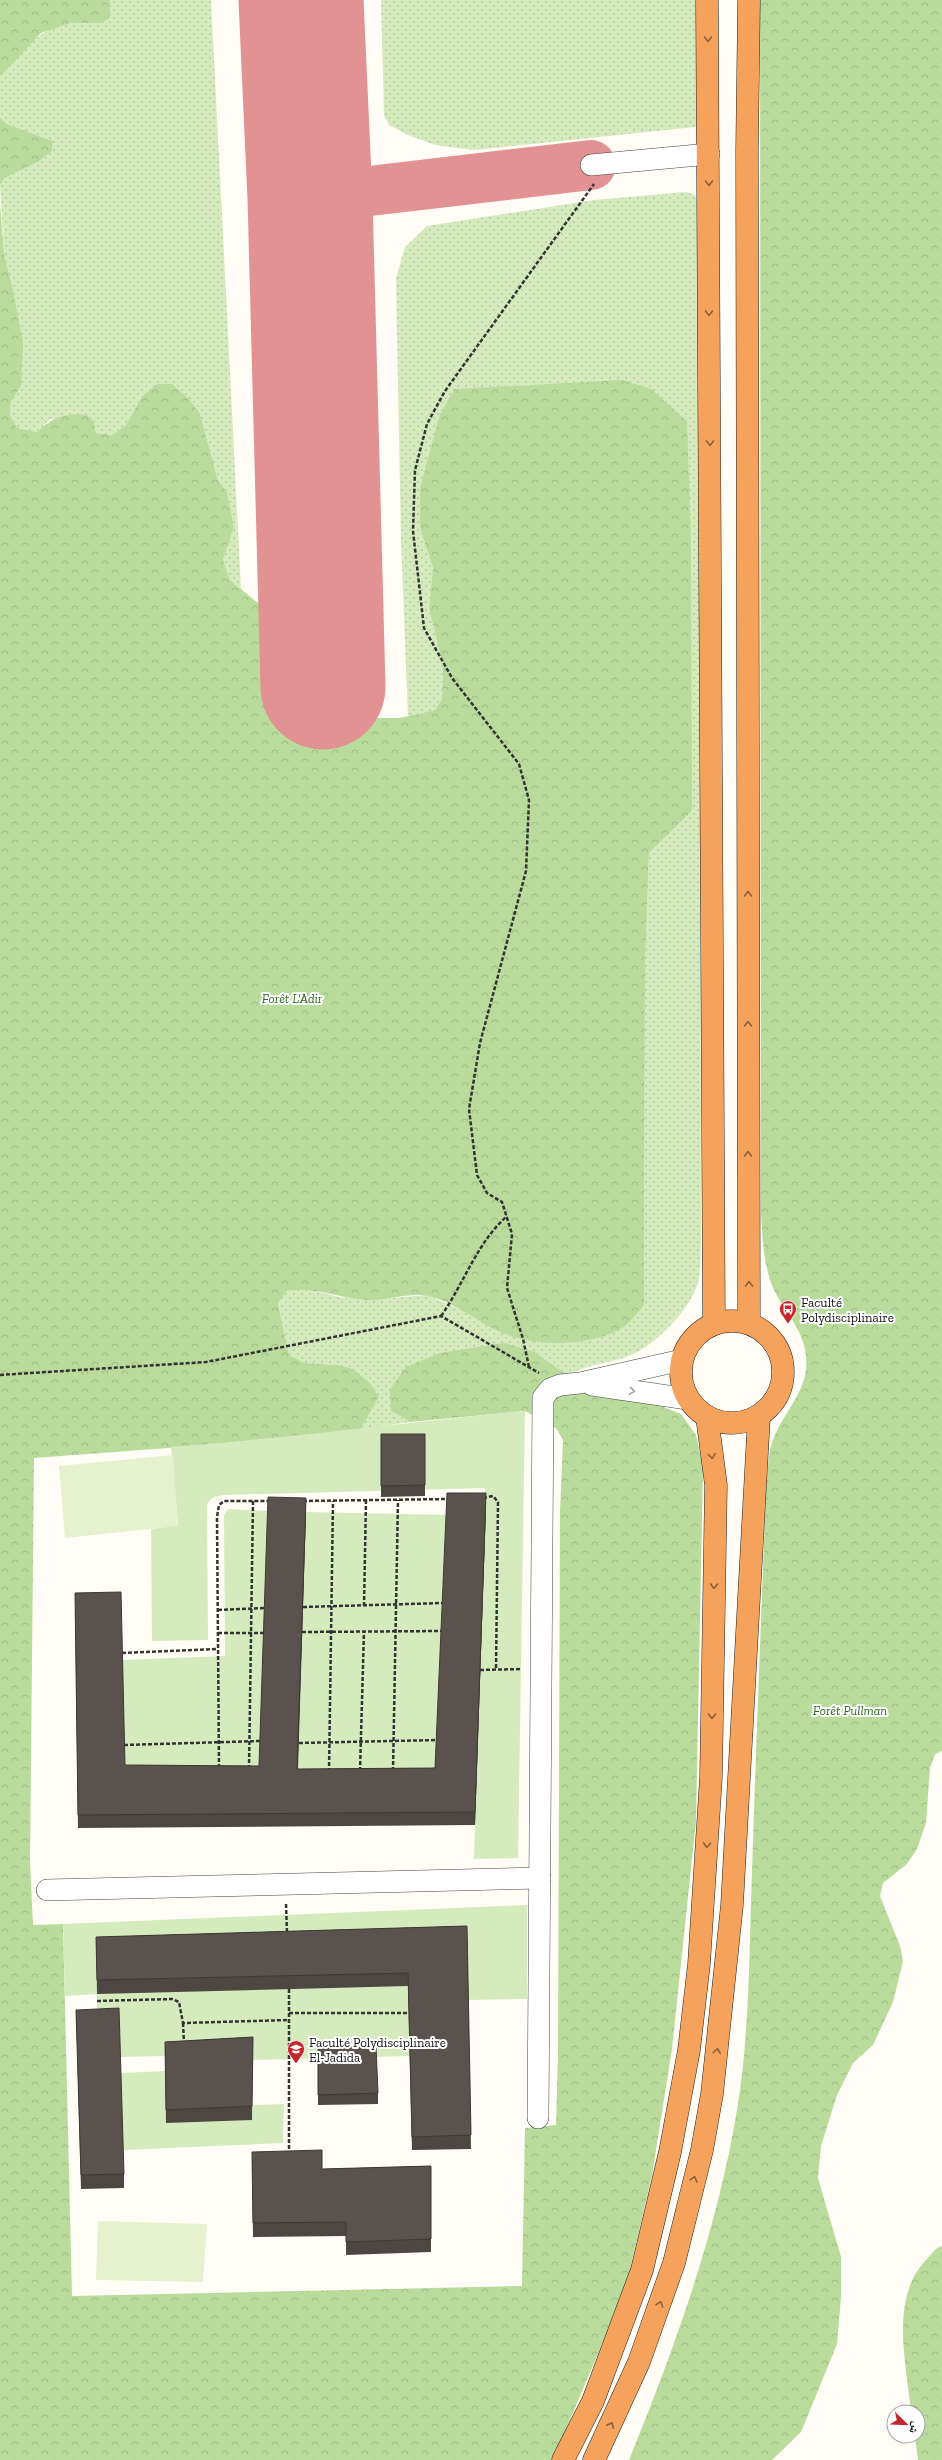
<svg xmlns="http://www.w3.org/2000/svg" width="942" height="2460" viewBox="0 0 942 2460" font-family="'Zilla Slab','Noto Naskh Arabic',serif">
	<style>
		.grass { fill: url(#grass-dots) }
		.forest { fill: url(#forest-crowns) }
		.park { fill: #d5ebbd }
		.pitch { fill: #e6f2cf }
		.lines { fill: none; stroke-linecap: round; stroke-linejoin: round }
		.taxiway { stroke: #e29292; stroke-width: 50 }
		.runway { stroke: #e29292; stroke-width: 125 }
		.street-casing { stroke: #444; stroke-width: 22 }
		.highway-casing { stroke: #222; stroke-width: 23 }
		.path { stroke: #333; stroke-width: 2.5; stroke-dasharray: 4 2; stroke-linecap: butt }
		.street { stroke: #fff; stroke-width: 21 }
		.highway { stroke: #f5a25d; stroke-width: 22 }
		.wall { fill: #4d4742 }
		.shaded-wall { fill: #3f3936 }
		.building { fill: #5a524d; stroke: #3f3936 }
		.oneway { stroke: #8e613b }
		.oneway2 { stroke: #a0a0a0 }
		.labels { text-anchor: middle; stroke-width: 4; stroke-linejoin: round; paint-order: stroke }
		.park-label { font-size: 13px; font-style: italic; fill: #2f6b1f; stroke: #fff }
		.poi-label { font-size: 13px; fill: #111; stroke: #fff; text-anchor: start }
	</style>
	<defs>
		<pattern id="grass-dots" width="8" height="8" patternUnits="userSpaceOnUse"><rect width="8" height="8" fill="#d5ebbd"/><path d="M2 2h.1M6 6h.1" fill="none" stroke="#b6c8a1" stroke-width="1.8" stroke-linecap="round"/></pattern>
		<pattern id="forest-crowns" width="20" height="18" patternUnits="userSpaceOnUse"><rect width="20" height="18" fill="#b9dc9c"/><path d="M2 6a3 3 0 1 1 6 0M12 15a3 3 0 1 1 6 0" fill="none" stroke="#9ebc85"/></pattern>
	</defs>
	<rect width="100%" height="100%" fill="#fffdf5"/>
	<g class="grass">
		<path d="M110,0H211L241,589L230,580L223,560L234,527L227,492L218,480L200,414L157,384L142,396L126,425L113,435L96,433L94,422L50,419L37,432L17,428L10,415L11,402L21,386L11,281L4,254L0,185L5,178L38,162L52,151L53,141L7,124L0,117V77C21,55 38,27 70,23C85,21 96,24 110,18Z"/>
		<path d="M381,0H698L699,119L695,127L474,150L435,145L408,135L389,125L384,115Z"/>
		<path d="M686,192L695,195L699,205L701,1240C700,1253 701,1267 699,1279C693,1307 657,1344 631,1355C610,1364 587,1363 568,1376L535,1352L391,1411L410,1422L361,1429L379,1397L337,1365L305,1363L289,1355L278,1302L287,1291L302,1288L339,1297L368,1300L427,1295L459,1309L644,1305L645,965L649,853L692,811L420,528L433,568L429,608L443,666L442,699L435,710L408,716L401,540L396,278L405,247L427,226L594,200Z"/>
	</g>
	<g class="forest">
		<path d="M0,0H110V18L100,23H70L41,33L0,77Z"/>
		<path d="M760,0H942V1751L935,1754L930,1768L926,1823L917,1849L907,1864L883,1883L880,1896L900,1946L903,1961L893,2002L873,2045L853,2063L837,2095L821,2146L818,2178L841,2257V2297L837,2344L801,2432L772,2460H629C675,2347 717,2231 737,2110C750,2032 749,1951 752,1873C756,1746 761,1618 766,1491C768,1476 767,1458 772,1443C780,1417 803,1397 806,1369C810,1330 780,1311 770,1280C763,1257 762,1234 761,1211Z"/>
		<path d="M0,117L7,124L53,141L52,151L38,162L5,178L0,185Z"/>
		<path d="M0,204L4,254L11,281L23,342L21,386L11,402L10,415L17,428L37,432C52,417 66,413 87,415L94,422L96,433L113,435L126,425L142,396L157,384H172L189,399L200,414L218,480L227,492L234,527L223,560L230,580L281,622L299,667L342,702L374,718H400L435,710L442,699L443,666L429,608L433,568L420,528V488L440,414L455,389L622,380L651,389L687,421L691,541L692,811L649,853L645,965L644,1305C638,1312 629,1324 621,1329C583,1348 530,1348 492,1328C471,1317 451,1301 428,1296C411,1292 385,1301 367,1300C340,1299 314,1286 287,1291L278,1303L289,1355L305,1363L337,1365L353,1369L370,1383L379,1397L361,1429L262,1441L34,1458L30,1863L33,1925L63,1924L72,2296L522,2286L525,2128L556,2125L558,2055L560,1512L563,1440L556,1428L525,1411L410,1422L391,1411L390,1389L406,1367L440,1353L504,1343L535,1352L595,1395L653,1403L681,1414L696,1435L703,1466L696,1821L672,2049L652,2175L626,2287L553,2460H0Z"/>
		<path d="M942,2246V2460H918L915,2436H918V2412H911L910,2403C905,2356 891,2297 926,2260C931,2255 936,2247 942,2246Z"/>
	</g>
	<g class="park">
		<path d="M525,1411L518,1858L474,1859L485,1488L223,1495L212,1498L207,1504L208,1640L152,1641L151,1529L178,1525L171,1447C290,1438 407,1422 525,1411Z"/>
		<path d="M228,1509L268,1511L259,1780L125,1779L122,1660L225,1656L224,1515Z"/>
		<path d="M306,1512L447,1515L435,1782L297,1783Z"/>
		<path d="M527,1905V1999L468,2000L410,2056L253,2060L165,2056L121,2057L97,2023V1994L65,1996L63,1924Z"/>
		<path d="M166,2071V2123L252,2105L284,2104L283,2143L123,2150L121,2073Z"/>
	</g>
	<g class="pitch">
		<path d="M173,1455L178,1526L65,1538L59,1466Z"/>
		<path d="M98,2221L207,2224L203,2282L96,2280Z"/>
	</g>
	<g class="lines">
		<path class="taxiway" d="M310,198L591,165"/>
		<path class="runway" d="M301,0L310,198L323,687"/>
		<g class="street-casing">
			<g id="street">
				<path d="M591,165L709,154"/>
				<path d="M592,1385L688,1399"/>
				<path d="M47,1890L540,1878"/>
				<path d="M538,2118L543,1398L550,1389L560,1385L580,1383L682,1360"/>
			</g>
		</g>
		<g class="highway-casing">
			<g id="highway">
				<path d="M707,0L714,1324"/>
				<circle cx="732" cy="1372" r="51"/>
				<path d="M749,1323L747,150L749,0"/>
				<path d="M563,2460L593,2401L642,2270L670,2152L689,2050L699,1964L711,1777L716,1485L707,1417"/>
				<path d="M594,2460L639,2362L674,2263L702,2150L712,2094L732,1905L759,1416"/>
			</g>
		</g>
		<g class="path">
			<path d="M441,1316C465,1282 476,1244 507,1216"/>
			<path d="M529,1367L523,1339L507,1288L512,1234L502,1202L487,1193L477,1175L469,1109L480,1043L526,871L529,800L519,764L452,678L424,628L413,531L415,470L427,424L445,391L594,184"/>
			<path d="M0,1375L206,1362L441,1316L539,1373"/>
			<path d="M483,1498L493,1496L498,1502L496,1670"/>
			<path d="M303,1501L450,1499"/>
			<path d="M364,1606L366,1500"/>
			<path d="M303,1607L443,1603"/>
			<path d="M218,1610L265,1608"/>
			<path d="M302,1632L442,1631"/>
			<path d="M218,1633H264"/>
			<path d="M122,1653L218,1649"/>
			<path d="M480,1670L522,1669"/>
			<path d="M299,1743L437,1740"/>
			<path d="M124,1745L260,1741"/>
			<path d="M219,1768L217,1517L219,1505L224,1501H270"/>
			<path d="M249,1769L253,1501"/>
			<path d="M360,1771L364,1631"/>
			<path d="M393,1771L398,1500"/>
			<path d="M329,1772L333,1501"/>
			<path d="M286,1904L287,1933"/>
			<path d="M289,1989V2153"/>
			<path d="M97,2001L172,1999L179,2002L183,2023L289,2020"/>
			<path d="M289,2013H409"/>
			<path d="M183,2023L184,2044"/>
		</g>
		<use href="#street" class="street"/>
		<use href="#highway" class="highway"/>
	</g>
	<g class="wall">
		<path d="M381,1434H425V1496L381,1497Z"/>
		<path d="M486,1507L475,1825L78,1828L75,1607L125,1765L259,1766L306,1512L298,1769L435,1768Z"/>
		<path d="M467,1926L471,2149L412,2150L408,1986L97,1994L96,1937Z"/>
		<path d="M76,2010L124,2174V2188L81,2189Z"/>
		<path d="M253,2037L252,2120L166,2123L165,2042Z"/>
		<path d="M318,2049L378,2093V2104L318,2105Z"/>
		<path d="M252,2152L322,2169L431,2166V2252L346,2255V2236L253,2237Z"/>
	</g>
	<g class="shaded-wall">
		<path d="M486,1493V1507L475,1825V1812Z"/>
		<path d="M306,1498V1512L297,1783V1769Z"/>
	</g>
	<g class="building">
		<path d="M381,1434H425V1485L381,1486Z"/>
		<path d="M447,1493H486L475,1812L78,1815L75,1593L121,1592L125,1765L259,1766L268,1497L306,1498L297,1769L435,1768Z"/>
		<path d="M467,1926L471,2135L412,2137L408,1973L97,1980L96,1937Z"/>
		<path d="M119,2008L124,2174L81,2175L76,2010Z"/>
		<path d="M253,2037L252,2106L166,2110L165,2042Z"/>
		<path d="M376,2046L378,2093L318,2095V2049Z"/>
		<path d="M322,2150V2169L431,2166V2239L346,2242V2222L253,2223L252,2152Z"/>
	</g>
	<defs><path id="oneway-chevron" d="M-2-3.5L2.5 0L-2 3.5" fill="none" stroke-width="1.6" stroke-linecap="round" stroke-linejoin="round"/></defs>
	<g class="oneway">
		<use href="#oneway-chevron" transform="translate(708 39) rotate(89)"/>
		<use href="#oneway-chevron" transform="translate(709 183) rotate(90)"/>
		<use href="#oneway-chevron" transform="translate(709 313) rotate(90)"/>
		<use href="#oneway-chevron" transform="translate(710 443) rotate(90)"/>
		<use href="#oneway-chevron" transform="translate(748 894) rotate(-90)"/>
		<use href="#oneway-chevron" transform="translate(748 1024) rotate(-90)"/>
		<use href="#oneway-chevron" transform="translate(748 1154) rotate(-90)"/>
		<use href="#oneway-chevron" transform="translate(749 1284) rotate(-90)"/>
		<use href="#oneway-chevron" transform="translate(712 1456) rotate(82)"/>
		<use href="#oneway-chevron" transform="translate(714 1586) rotate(92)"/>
		<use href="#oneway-chevron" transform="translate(712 1716) rotate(91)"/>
		<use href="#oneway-chevron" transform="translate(707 1845) rotate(93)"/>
		<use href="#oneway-chevron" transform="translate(717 2051) rotate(-83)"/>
		<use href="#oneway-chevron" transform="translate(694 2179) rotate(-74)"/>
		<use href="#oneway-chevron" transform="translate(660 2304) rotate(-71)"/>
		<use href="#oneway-chevron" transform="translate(611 2425) rotate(-65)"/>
	</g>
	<use class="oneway2" href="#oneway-chevron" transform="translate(632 1391) rotate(9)"/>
	<defs>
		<g id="bus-pin" transform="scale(0.9)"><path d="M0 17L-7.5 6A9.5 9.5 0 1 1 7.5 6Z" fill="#c4262e" stroke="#fff"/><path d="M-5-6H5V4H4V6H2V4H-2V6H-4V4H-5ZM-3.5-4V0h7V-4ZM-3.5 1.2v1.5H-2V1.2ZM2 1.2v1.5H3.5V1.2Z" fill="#fff"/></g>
		<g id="university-pin" transform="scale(0.9)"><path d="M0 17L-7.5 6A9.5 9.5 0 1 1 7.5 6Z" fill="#c4262e" stroke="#fff"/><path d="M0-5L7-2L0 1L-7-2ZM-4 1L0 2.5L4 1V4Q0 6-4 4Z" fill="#fff"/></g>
	</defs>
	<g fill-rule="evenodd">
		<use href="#bus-pin" x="788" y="1309"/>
		<use href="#university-pin" x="296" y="2049"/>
	</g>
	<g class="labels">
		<g class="park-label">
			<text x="292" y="1003">Forêt L'Adir</text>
			<text x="850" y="1715">Forêt Pullman</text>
		</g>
		<g class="poi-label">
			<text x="801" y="1307">Faculté<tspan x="801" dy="15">Polydisciplinaire</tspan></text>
			<text x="309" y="2047">Faculté Polydisciplinaire<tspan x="309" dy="15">El-Jadida</tspan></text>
		</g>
	</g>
	<g transform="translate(906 2424) rotate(113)"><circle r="19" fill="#ffffff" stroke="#a0a0a0"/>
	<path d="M0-3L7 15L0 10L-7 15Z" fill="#c4262e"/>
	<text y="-6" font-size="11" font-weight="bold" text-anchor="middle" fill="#111111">ش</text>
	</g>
</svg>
